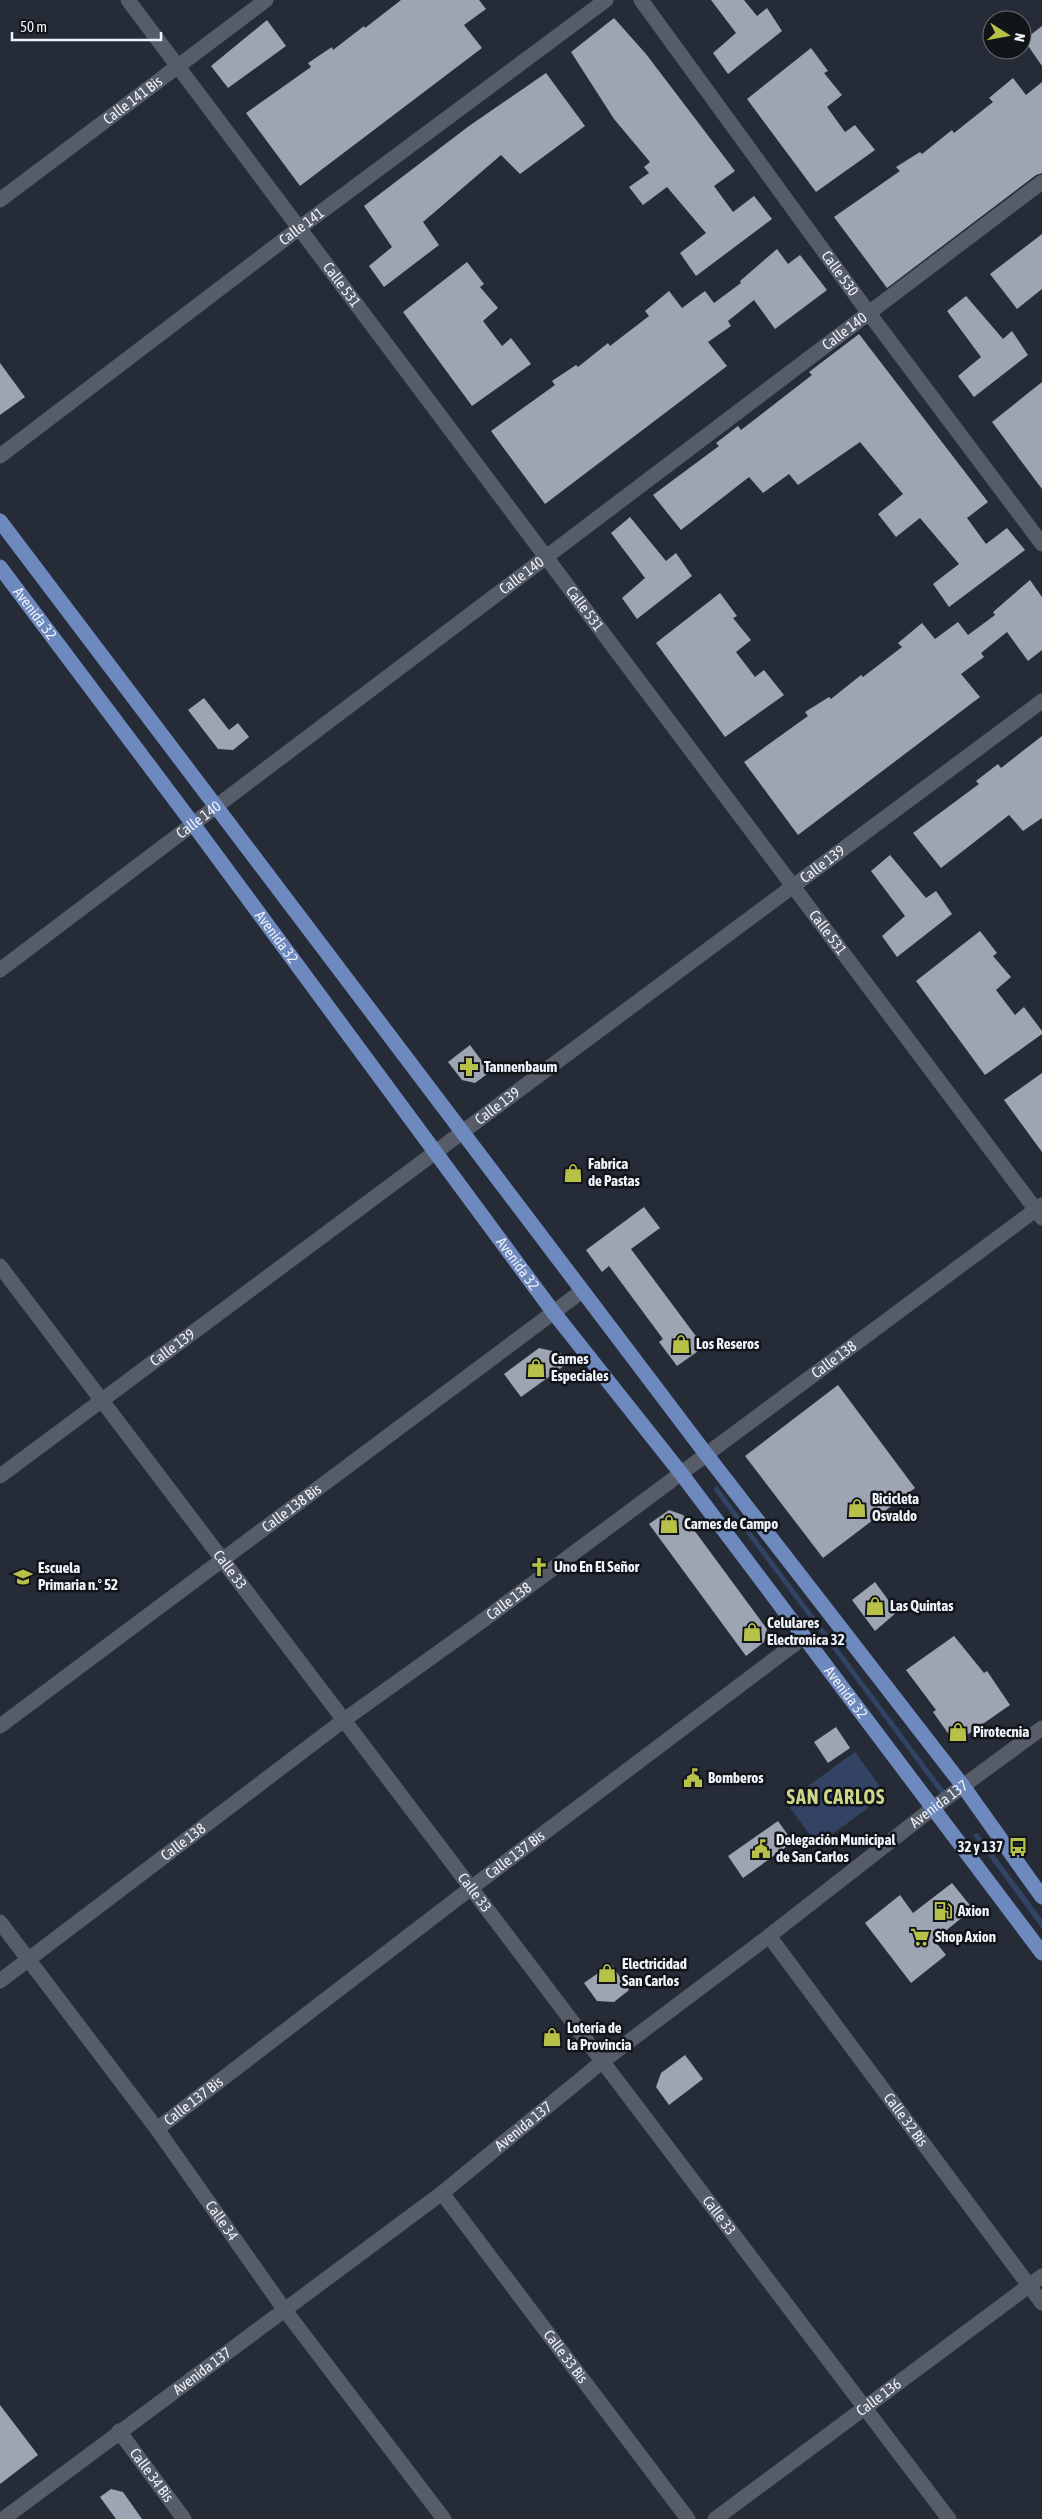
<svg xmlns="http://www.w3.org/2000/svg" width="1042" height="2519" viewBox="0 0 1042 2519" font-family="'Asap Condensed',sans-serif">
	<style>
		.green { fill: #334364 }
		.building { fill: #9da5b3 }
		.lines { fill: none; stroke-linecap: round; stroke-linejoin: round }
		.minor { stroke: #565d69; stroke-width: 15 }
		.major { stroke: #6d89be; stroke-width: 15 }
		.labels { text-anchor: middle; stroke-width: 5; stroke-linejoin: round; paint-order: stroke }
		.street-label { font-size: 15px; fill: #eef2f9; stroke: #111419 }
		.poi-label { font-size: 15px; font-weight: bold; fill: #eef2f9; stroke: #111419; text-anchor: start }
		.district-label { font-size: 20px; font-weight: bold; letter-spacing: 1px; fill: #cdd588; stroke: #111419 }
	</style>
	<rect width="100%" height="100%" fill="#262c37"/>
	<g class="green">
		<path d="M717,1486L947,1794L943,1797L713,1489Z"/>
		<path d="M855,1752L886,1795L817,1845L786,1802Z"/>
		<path d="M978,1833L1042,1919V1929L973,1835Z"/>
	</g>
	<g class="building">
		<path d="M401,0H479L486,9L464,25L482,48L300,186L246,113L311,67L308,63L332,47L333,50L364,26L365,28Z"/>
		<path d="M711,0H744L757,16L767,8L782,31L728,74L713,53L736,33Z"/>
		<path d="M614,18L646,54L735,171L714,186L733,212L754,196L772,219L696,276L680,253L706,233L667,187L643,205L629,187L649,173L644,167L650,162L614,119L571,52Z"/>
		<path d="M267,20L286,46L228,88L211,66Z"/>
		<path d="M1042,26V66L1024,40Z"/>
		<path d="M811,48L828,71L824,73L842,95L827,107L845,132L855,125L875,150L816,192L747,99Z"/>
		<path d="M546,73L585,126L520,174L501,155L423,222L439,245L384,287L369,266L392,247L364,206L469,126Z"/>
		<path d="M1013,78L1026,95L1042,82V173L1036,175L887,288L834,217L900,171L896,167L920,152L922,154L952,130L954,133L993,102L989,98Z"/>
		<path d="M1042,234V289L1017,309L990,274Z"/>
		<path d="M777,249L788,264L800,255L827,290L775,329L754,300L728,321L731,326L708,342L727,366L545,504L491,431L555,385L552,381L576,365L578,367L608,343L610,346L649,316L645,311L669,291L682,308L705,291L714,303L741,283L740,281Z"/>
		<path d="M467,262L484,284L480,287L498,308L483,321L502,346L511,338L531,364L472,406L403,312Z"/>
		<path d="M966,296L1003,339L1012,331L1028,355L974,397L958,376L981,357L947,311Z"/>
		<path d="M859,334L988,502L967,518L986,544L1007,528L1025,550L949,607L933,584L959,564L920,518L896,537L878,514L903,494L860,442L798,485L789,474L763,493L749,477L681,530L653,495L719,446L716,443L738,426L741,430L812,375L809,372Z"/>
		<path d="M0,363L25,397L0,415Z"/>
		<path d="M1042,382V489L992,422Z"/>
		<path d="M630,517L666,561L676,553L692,576L637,619L622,598L645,578L611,533Z"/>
		<path d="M1030,580L1042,597V650L1028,661L1007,632L981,653L984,657L961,674L980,697L798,835L744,762L808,716L805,712L829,697L831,699L861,675L863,677L902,647L898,643L922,623L935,639L958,622L968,635L995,615L993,612Z"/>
		<path d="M720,593L737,616L733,618L751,640L736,652L755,677L764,670L784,695L725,737L656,643Z"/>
		<path d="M204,698L229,730L238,723L249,737L233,750L218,749L188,710Z"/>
		<path d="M1042,736V818L1023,831L1009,815L941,868L913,833L979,784L976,781L998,764L1001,768Z"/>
		<path d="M890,855L926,898L936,891L952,914L897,957L882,936L905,916L871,871Z"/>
		<path d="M980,931L997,953L993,956L1011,977L996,990L1015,1015L1024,1007L1042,1031V1034L985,1075L916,981Z"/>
		<path d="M470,1045L490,1072L475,1083L462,1080L448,1062Z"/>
		<path d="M1042,1073V1152L1004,1100Z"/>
		<path d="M644,1207L660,1228L631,1249L704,1347L677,1366L659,1342L663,1339L609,1266L602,1272L586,1250Z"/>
		<path d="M539,1348L561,1353L568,1363L521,1397L504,1374Z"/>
		<path d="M838,1385L915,1488L823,1558L745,1456Z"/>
		<path d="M669,1510L683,1515L767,1629L764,1642L746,1656L649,1524Z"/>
		<path d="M875,1582L897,1612L875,1631L852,1600Z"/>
		<path d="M954,1636L984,1673L987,1671L1010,1705L964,1737L950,1736L933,1712L936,1710L906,1670Z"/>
		<path d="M836,1727L850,1748L828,1763L814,1742Z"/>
		<path d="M778,1821L793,1842L743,1878L728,1856Z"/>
		<path d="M952,1883L973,1909L934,1940L946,1955L911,1983L865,1923L900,1895L913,1913Z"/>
		<path d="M611,1964L629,1990L614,2002L597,2001L584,1983Z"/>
		<path d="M685,2055L703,2079L669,2105L656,2087L661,2073Z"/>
		<path d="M0,2405L38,2455L0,2484Z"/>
		<path d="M111,2489L123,2492L142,2519H116L100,2497Z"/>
	</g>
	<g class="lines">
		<g class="minor">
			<path id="s1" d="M128,0L1042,1218"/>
			<path id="s2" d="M641,0L868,312L1042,544"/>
			<path id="s3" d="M0,200L266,0"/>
			<path id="s4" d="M0,456L298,229L606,0"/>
			<path id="s5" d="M0,970L1042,182"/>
			<path id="s6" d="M0,1266L949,2519"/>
			<path id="s7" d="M0,1476L1042,701"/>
			<path id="s8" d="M0,1726L582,1291"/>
			<path id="s9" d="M0,1922L157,2129L284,2309L444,2519"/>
			<path id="s10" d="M769,1936L1042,2303"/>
			<path id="s11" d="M0,1981L344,1720L485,1619L1042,1205"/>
			<path id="s12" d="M157,2129L471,1888L804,1637"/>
			<path id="s13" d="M442,2193L688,2519"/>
			<path id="s14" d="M119,2431L184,2519"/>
			<path id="s15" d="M3,2519L442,2193L603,2061L769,1936L933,1808L1042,1728"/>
			<path id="s16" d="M715,2519L1042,2276"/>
		</g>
		<g class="major">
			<path d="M0,521L706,1454L963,1786L1042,1897"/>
			<path id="s17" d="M0,567L193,824L554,1313L680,1472L1042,1953"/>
		</g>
	</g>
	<defs>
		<g id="pharmacy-bare" transform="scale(1.5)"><path d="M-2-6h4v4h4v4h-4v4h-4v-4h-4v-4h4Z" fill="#b8c147" stroke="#111419" stroke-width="2.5" paint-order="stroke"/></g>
		<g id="shop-bare" transform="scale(1.5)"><path d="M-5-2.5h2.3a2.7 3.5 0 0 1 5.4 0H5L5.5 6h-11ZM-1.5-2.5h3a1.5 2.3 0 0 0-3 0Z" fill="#b8c147" stroke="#111419" stroke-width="2.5" paint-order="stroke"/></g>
		<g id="church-bare" transform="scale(1.5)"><path d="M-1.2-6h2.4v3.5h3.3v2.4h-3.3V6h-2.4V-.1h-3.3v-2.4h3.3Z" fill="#b8c147" stroke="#111419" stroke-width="2.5" paint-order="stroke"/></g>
		<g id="school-bare" transform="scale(1.5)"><path d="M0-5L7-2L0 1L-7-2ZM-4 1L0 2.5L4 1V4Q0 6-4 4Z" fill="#b8c147" stroke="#111419" stroke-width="2.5" paint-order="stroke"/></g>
		<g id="civic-bare" transform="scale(1.5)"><path d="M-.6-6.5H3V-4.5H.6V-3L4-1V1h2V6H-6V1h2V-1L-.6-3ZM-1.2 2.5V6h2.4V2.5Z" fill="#b8c147" stroke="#111419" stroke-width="2.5" paint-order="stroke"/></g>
		<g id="bus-bare" transform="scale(1.5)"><path d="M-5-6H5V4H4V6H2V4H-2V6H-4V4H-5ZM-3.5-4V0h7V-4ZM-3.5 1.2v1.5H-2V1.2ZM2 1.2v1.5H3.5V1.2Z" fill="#b8c147" stroke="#111419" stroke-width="2.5" paint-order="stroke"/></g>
		<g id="fuel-bare" transform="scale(1.5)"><path d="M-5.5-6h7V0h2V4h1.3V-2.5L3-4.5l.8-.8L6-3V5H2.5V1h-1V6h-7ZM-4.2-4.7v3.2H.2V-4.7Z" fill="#b8c147" stroke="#111419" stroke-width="2.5" paint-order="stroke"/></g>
		<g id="supermarket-bare" transform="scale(1.5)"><path d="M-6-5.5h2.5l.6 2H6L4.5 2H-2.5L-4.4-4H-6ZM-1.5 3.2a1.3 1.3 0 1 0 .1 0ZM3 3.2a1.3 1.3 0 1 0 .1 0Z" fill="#b8c147" stroke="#111419" stroke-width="2.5" paint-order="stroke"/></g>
	</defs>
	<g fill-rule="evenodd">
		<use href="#pharmacy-bare" x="469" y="1067"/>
		<use href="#shop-bare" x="573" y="1173"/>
		<use href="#shop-bare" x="681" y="1344"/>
		<use href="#shop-bare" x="536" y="1368"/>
		<use href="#shop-bare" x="857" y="1508"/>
		<use href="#shop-bare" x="669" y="1524"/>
		<use href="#church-bare" x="539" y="1567"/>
		<use href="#school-bare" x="23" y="1577"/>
		<use href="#shop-bare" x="875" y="1606"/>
		<use href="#shop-bare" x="752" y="1632"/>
		<use href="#shop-bare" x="958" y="1732"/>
		<use href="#civic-bare" x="693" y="1778"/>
		<use href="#bus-bare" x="1018" y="1847"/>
		<use href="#civic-bare" x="761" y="1849"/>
		<use href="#fuel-bare" x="943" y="1911"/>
		<use href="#supermarket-bare" x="920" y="1937"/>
		<use href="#shop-bare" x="607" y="1973"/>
		<use href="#shop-bare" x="552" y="2037"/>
	</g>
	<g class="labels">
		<g class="street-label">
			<text dy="5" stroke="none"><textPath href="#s3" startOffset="166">Calle 141 Bis</textPath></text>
			<text dy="5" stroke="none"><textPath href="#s4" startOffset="379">Calle 141</textPath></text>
			<text dy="5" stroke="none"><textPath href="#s2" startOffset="338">Calle 530</textPath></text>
			<text dy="5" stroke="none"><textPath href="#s1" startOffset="356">Calle 531</textPath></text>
			<text dy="5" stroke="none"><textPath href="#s5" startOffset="1059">Calle 140</textPath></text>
			<text dy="5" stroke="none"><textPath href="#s5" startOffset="654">Calle 140</textPath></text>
			<text dy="5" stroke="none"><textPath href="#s1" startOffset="761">Calle 531</textPath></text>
			<text dy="5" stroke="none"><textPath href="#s17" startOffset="58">Avenida 32</textPath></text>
			<text dy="5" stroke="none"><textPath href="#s5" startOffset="249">Calle 140</textPath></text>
			<text dy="5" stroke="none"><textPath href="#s7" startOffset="1025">Calle 139</textPath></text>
			<text dy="5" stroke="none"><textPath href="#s1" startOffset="1166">Calle 531</textPath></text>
			<text dy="5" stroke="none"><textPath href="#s17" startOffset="462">Avenida 32</textPath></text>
			<text dy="5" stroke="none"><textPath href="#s7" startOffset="620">Calle 139</textPath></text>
			<text dy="5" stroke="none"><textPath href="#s17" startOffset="868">Avenida 32</textPath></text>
			<text dy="5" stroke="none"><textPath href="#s7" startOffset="215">Calle 139</textPath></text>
			<text dy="5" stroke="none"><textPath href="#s11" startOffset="1040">Calle 138</textPath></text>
			<text dy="5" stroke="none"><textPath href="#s8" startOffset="364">Calle 138 Bis</textPath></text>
			<text dy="5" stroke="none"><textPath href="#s6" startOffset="381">Calle 33</textPath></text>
			<text dy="5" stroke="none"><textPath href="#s11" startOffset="635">Calle 138</textPath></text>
			<text dy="5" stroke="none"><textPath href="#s17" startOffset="1408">Avenida 32</textPath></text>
			<text dy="5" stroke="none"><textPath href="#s15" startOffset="1178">Avenida 137</textPath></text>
			<text dy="5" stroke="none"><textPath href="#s11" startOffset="230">Calle 138</textPath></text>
			<text dy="5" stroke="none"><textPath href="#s12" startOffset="451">Calle 137 Bis</textPath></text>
			<text dy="5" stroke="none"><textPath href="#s6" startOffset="786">Calle 33</textPath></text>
			<text dy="5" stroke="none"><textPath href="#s12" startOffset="46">Calle 137 Bis</textPath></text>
			<text dy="5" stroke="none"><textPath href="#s10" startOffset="229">Calle 32 Bis</textPath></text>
			<text dy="5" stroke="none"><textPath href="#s15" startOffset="652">Avenida 137</textPath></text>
			<text dy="5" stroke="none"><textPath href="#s6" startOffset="1191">Calle 33</textPath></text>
			<text dy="5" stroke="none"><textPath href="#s9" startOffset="372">Calle 34</textPath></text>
			<text dy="5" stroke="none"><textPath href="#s13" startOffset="205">Calle 33 Bis</textPath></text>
			<text dy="5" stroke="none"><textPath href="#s15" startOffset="248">Avenida 137</textPath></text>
			<text dy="5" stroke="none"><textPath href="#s16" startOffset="204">Calle 136</textPath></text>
			<text dy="5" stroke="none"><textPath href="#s14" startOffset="55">Calle 34 Bis</textPath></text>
		</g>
		<g class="poi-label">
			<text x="484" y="1072">Tannenbaum</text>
			<text x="588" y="1169">Fabrica<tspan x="588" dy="17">de Pastas</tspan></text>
			<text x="696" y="1349">Los Reseros</text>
			<text x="551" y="1364">Carnes<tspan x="551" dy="17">Especiales</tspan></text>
			<text x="872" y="1504">Bicicleta<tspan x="872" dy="17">Osvaldo</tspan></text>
			<text x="684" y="1529">Carnes de Campo</text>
			<text x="554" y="1572">Uno En El Señor</text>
			<text x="38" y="1573">Escuela<tspan x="38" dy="17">Primaria n.° 52</tspan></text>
			<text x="890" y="1611">Las Quintas</text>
			<text x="767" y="1628">Celulares<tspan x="767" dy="17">Electronica 32</tspan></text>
			<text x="973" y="1737">Pirotecnia</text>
			<text x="708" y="1783">Bomberos</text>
			<text x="776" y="1845">Delegación Municipal<tspan x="776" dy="17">de San Carlos</tspan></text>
			<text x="1003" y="1852" text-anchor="end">32 y 137</text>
			<text x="958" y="1916">Axion</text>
			<text x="935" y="1942">Shop Axion</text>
			<text x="622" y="1969">Electricidad<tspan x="622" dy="17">San Carlos</tspan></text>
			<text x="567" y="2033">Lotería de<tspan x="567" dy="17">la Provincia</tspan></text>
		</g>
		<g class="district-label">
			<text x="836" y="1804">SAN CARLOS</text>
		</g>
	</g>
	<g transform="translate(1007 35) rotate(101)"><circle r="24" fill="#111419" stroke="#696d73"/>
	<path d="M0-4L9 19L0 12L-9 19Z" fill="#b8c147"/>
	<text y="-8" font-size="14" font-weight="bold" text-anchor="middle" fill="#eef2f9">N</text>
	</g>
	<path d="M12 32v8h149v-8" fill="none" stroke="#eef2f9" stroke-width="2.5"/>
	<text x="20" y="32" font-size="15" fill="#eef2f9" stroke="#111419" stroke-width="4" paint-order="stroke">50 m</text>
</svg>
